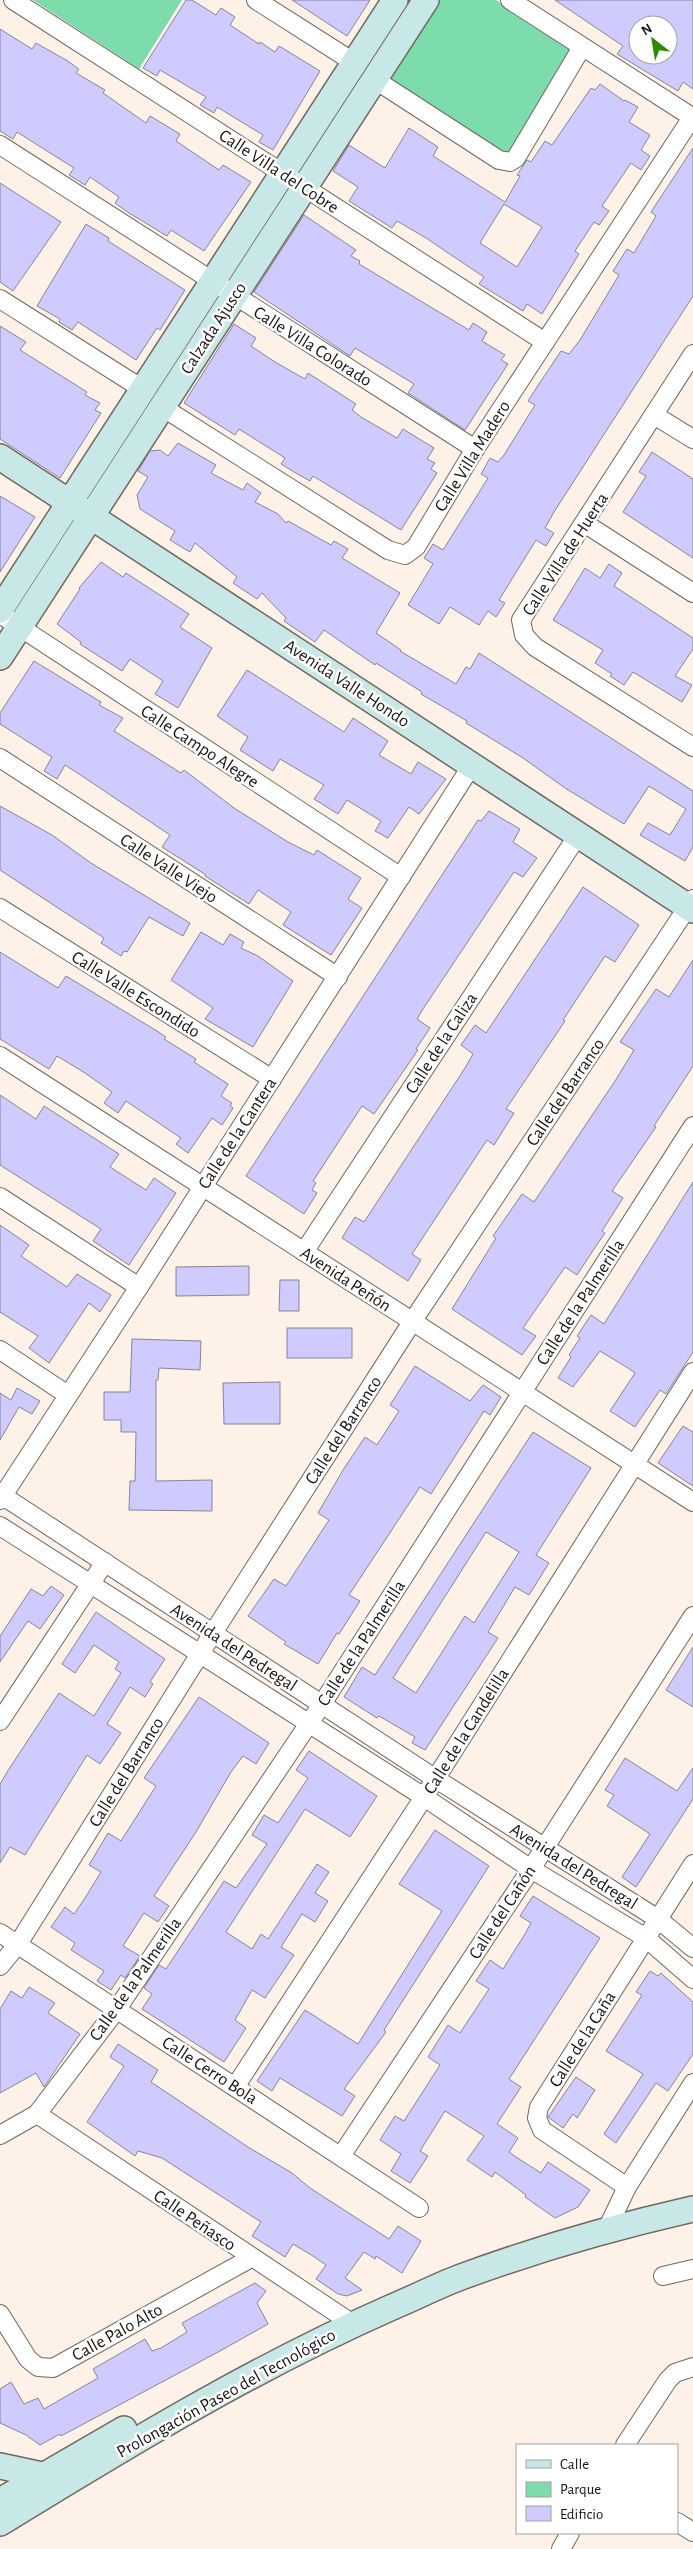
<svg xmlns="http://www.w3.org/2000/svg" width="693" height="2549" viewBox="0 0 693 2549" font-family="'Alegreya Sans',sans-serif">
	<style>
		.green { fill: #7cdcac }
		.building { fill: #cfcbff; stroke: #868692; fill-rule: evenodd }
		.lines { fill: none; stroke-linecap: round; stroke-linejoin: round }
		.street-casing { stroke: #71675e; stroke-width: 20 }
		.secondary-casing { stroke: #71675e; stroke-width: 28 }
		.street { stroke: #fff; stroke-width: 18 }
		.secondary { stroke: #c8e8e8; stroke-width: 25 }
		.labels { text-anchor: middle; stroke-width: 5; stroke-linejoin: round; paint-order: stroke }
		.street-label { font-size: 18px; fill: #171310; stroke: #fff }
	</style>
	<rect width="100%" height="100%" fill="#fef2e8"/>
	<g class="green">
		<path d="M33,0H182L139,69Z"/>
		<path d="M435,0H496L572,51L508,158L384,79Z"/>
	</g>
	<g class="building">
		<path d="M186,0H192L216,15L221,8L235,17L230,25L259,44L260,42L275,52L279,46L320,71L273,150L259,142L263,135L217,107L214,113L200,105L206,97L160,70L157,76L143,68Z"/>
		<path d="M292,0H370L347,36Z"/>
		<path d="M555,0H693V89L683,82L678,91L617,54L623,46ZM638,25H668V55H638Z"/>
		<path d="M0,29L32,49L36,43L66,60L79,69L76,73L105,90L103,93L146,123L150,116L180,134L176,141L219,170L223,165L251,182L204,251L171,230L167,236L129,213L115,203L119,197L90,177L85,185L69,175L74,168L17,132L13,139L0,131Z"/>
		<path d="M600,84L624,101L625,100L638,107L629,122L650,135L641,150L650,156L641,170L631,163L602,206L609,211L599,225L594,222L575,251L579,254L542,314L527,304L523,311L479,284L484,277L426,238L397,221L392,228L349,201L358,187L333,171L349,145L385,168L409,128L438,147L433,156L505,202L520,176L517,175L527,160L531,162L545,141L552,145L591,88L595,90ZM504,204L542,227L517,267L480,243Z"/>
		<path d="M693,148V296L554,512L545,528L554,533L546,546L536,540L499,600L505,603L496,617L488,611L479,625L450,607L439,624L408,605L433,564L424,558L433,544L443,550L488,478L481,474L490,458L498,462L504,455L535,405L528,401L537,387L561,351L569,354L580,340L619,275L613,271L627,249L634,253L656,216L651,212Z"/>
		<path d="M0,183L61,222L13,291L0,282Z"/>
		<path d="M304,215L356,250L351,256L360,261L359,264L469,330L473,323L487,332L482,341L505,355L501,360L508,364L465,430L408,393L414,384L355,348L350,356L254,292Z"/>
		<path d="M86,224L109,238L108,241L185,290L160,330L157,328L136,360L78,322L72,330L59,322L60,319L37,306Z"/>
		<path d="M234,324L256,338L251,346L275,362L305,379L308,373L356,404L352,410L361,417L397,438L403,429L434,448L427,459L435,463L431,469L437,473L401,530L313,476L310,481L294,472L281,464L285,458L239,429L235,435L184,403Z"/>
		<path d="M0,326L26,342L20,350L87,392L85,395L100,403L95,410L101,413L60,478L0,439Z"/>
		<path d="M178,443L216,465L211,473L243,490L247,483L261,493L255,502L278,514L286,523L288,521L331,545L334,541L348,549L342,558L400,593L376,633L401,650L400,651L456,684L466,667L470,669L479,653L693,791V847L685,861L640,835L648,823L670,835L686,809L649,786L624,824L565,788L523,758L466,723L467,721L421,694L422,692L376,663L375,665L324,630L315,642L284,621L286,618L262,593L257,599L233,583L237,577L195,543L190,552L170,540L175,531L140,509L137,495L148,477L138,471L150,451L160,450L168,456Z"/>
		<path d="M652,452L693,479V558L623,512L646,476L639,472Z"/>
		<path d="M0,496L35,517L0,572Z"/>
		<path d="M101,562L123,577L126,573L189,614L180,627L212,648L178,708L155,694L163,681L130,659L122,671L80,644L81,642L57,624L80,589L79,588Z"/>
		<path d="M609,564L622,573L614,586L693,638V649L675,676L692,685L682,702L633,672L624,685L610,676L612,674L595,663L603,650L553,620L585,568L600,578Z"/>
		<path d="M34,661L101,702L99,705L123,718L114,731L181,773L184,770L234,808L288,842L314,855L317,850L361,878L348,899L362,908L331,955L283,925L291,912L258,890L249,904L205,876L206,875L162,847L170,835L79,774L65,765L57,779L44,771L52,757L0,724V713Z"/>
		<path d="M247,670L344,732L353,718L388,741L379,755L411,774L418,762L446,779L419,814L409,807L388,838L375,831L381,821L347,800L338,814L314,799L324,785L280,759L273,771L240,750L248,737L217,716Z"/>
		<path d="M0,806L52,835L91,863L190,923L183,936L149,917L127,952L124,951L121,956L101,943L104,938L0,870Z"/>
		<path d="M489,811L520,829L513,842L537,858L523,877L514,872L423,1009L417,1019L430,1028L416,1049L418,1050L374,1114L362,1106L313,1181L316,1183L312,1190L317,1193L304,1214L246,1176L455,855L478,820L481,821Z"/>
		<path d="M583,887L639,925L615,962L605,956L563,1020L565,1021L506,1109L514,1113L494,1145L487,1140L412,1254L421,1260L408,1281L342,1238L355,1217L364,1222L465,1068L473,1054L461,1045L475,1025L486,1033Z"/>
		<path d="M201,932L223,945L230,934L244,942L241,948L258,956L293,981L253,1047L205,1019L213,1008L171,980Z"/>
		<path d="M0,952L58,988L66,976L157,1031L166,1037L164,1039L196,1059L194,1062L228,1084L221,1096L232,1103L230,1106L233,1108L222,1125L212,1118L188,1153L176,1144L181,1138L126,1101L118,1113L104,1103L112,1092L85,1073L57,1056L49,1069L0,1039Z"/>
		<path d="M693,960V1066L654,1126L656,1127L612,1191L623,1198L602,1231L605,1233L594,1249L577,1275L565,1267L523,1328L536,1336L522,1355L452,1309L496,1238L493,1236L522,1194L534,1202L615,1081L634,1050L620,1042L656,989L669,997Z"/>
		<path d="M0,1095L36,1119L44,1106L119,1154L110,1167L146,1190L154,1178L176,1193L129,1265L93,1241L101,1229L0,1165Z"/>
		<path d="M693,1182V1352L666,1394L660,1390L635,1427L610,1411L635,1373L628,1368L600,1351L573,1387L558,1378L571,1357L569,1355L580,1338L577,1336L591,1315L604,1324Z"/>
		<path d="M0,1225L29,1245L21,1256L67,1287L77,1274L111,1295L100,1312L89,1303L49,1363L29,1348L38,1336L0,1312Z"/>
		<path d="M249,1266V1295L176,1296V1267Z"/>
		<path d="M280,1280H299V1311H279Z"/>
		<rect x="287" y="1328" width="65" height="30"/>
		<path d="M132,1339L201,1341L200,1370L159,1368L158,1380H156V1481L212,1480V1511L129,1510L130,1481H135L136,1432H121V1420H104V1392H130Z"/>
		<path d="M415,1366L470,1401L483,1385L501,1397L490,1415L484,1411L431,1494L420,1487L349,1595L360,1601L339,1634L337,1633L318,1664L284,1644L286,1642L248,1616L274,1579L286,1586L329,1520L318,1513L343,1470L365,1437L377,1445L399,1411L390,1405Z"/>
		<path d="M280,1382V1424H224L223,1383Z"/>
		<path d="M17,1388L40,1401L32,1414L19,1407L0,1440V1393L11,1400Z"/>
		<path d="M683,1426L693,1432V1486L658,1463Z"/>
		<path d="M533,1432L591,1468L536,1555L549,1563L529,1595L515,1587L488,1632L498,1638L425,1750L412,1743L415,1737L379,1716L377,1718L344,1697L362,1667L375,1675ZM486,1532L519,1552L474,1623L465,1616L416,1693L393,1678Z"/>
		<path d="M51,1586L64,1595L40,1629L28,1621L0,1662V1636L31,1589L43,1596Z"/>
		<path d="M96,1612L165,1659L150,1682L153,1684L145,1697L130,1687L107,1724L121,1733L100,1764L87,1755L25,1855L10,1847L0,1863V1784L9,1769L59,1693L94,1716L121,1673L115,1669L119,1662L94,1645L75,1673L62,1664Z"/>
		<path d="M693,1647V1707L666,1690Z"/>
		<path d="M199,1697L269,1743L256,1764L243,1756L231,1772L196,1832L154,1896L169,1906L158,1922L144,1913L123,1946L140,1956L125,1978L121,1975L111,1990L97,1981L104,1971L71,1950L75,1943L51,1927L65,1907L74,1914L85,1898L101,1872L89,1865L108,1833L121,1841L156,1786L144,1778Z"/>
		<path d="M309,1751L377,1796L350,1837L305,1809L226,1932L252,1949L261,1934L268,1939L317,1864L329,1872L315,1893L328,1901L315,1922L302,1914L281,1947L294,1955L265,1998L252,1990L235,2020L246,2028L224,2062L142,2009L152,1994L144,1988L159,1965L166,1969L224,1881L236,1888L267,1844L252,1835L264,1815L278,1823L308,1778L296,1770Z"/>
		<path d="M625,1758L677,1791L693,1768V1799L636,1887L622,1877L650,1834L607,1806L614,1795L605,1790Z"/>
		<path d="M435,1830L489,1866L384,2030L386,2032L344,2089L355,2096L342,2116L280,2078L272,2091L257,2081L305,2010L358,2044L442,1911L399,1884Z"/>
		<path d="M533,1896L600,1938L509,2079L521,2087L497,2124L518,2138L509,2152L516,2157L541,2173L548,2162L590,2190L578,2207L555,2218L525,2197L526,2195L495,2172L492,2177L467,2160L484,2136L445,2111L420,2151L428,2156L410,2183L391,2171L401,2154L380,2140L395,2116L404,2121L440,2065L428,2057L448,2025L460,2033L489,1989L476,1981L490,1960L503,1969L525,1934L531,1923L520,1916Z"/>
		<path d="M650,1971L658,1976L661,1973L693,2002V2054L668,2091L656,2083L616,2143L604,2134L643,2074L606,2051L642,1995L636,1992Z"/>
		<path d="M29,1987L55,2003L48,2013L80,2034L44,2087L36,2073L0,2093V2009L11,1991L22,1998Z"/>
		<path d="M118,2044L158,2070L151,2082L248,2147L292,2173L310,2188L389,2239L398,2226L421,2241L402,2273L376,2256L375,2259L364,2252L345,2278L362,2290L347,2296L338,2294L316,2279L326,2265L313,2256L293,2244L285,2257L252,2236L261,2222L162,2158L138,2151L135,2156L87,2122L124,2066L110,2057Z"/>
		<path d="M576,2077L595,2090L577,2118L573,2114L563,2128L548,2117Z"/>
		<path d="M255,2283L266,2291L257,2303L268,2324L220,2351L61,2436L60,2434L40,2445L26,2435L0,2423V2389L11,2382L24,2404L38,2398L44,2409L98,2378L93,2369L145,2339L152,2351L161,2348L187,2332L182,2323Z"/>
	</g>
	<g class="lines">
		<g class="street-casing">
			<g id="street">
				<path d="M13,0L545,342"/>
				<path d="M256,0L355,63"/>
				<path d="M510,0L692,117"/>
				<path d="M374,79L499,160L510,162L516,158L582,47"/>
				<path d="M0,145L475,449"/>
				<path d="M0,299L144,390"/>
				<path d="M693,354L521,620L524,635L535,647L693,747"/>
				<path d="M162,407L388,550L405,555L416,547L475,449L693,116"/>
				<path d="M654,415L693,439"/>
				<path d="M584,523L693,593"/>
				<path d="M0,614L401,877"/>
				<path d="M0,758L338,977"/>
				<path d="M0,908L272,1079"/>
				<path d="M0,1056L693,1502"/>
				<path d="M0,1197L139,1287"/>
				<path d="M304,1252L578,835"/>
				<path d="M0,1350L68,1395"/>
				<path d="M0,1494L436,1779L658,1919L693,1948"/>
				<path d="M0,1500L139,1287L472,765"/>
				<path d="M0,1526L424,1797L531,1869L646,1938L693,1979"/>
				<path d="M0,1721L105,1562"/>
				<path d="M0,1933L419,2208"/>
				<path d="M0,1966L18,1944L213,1633L412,1322L693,899"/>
				<path d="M235,2087L424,1797L693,1372"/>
				<path d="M37,2114L353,2324"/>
				<path d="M0,2135L37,2114L117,2009L322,1704L693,1126"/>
				<path d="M341,2156L531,1869L693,1616"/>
				<path d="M627,2187L542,2130L537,2118L539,2107L693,1864"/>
				<path d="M607,2229L627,2187L693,2083"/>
				<path d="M663,2276L693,2269"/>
				<path d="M0,2314L28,2359L38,2367L53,2368L251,2258"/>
				<path d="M625,2445L668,2380L675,2373L693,2367"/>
				<path d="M677,2522L693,2532"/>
				<path d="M561,2549L570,2533"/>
			</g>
		</g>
		<g class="secondary-casing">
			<g id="secondary">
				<path d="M0,457L693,910"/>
				<path d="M0,610L395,0"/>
				<path d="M0,657L426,0"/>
				<path d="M0,2466L42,2475"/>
				<path d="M0,2501L124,2429"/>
				<path d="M0,2523C127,2445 254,2368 390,2308C414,2298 437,2286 461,2277C537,2249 614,2227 693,2209"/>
			</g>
		</g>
		<use href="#street" class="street"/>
		<use href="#secondary" class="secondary"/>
	</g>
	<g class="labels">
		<g class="street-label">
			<text transform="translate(279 171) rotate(33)" y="6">Calle Villa del Cobre</text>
			<text transform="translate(213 328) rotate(-57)" y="6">Calzada Ajusco</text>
			<text transform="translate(313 346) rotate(32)" y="6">Calle Villa Colorado</text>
			<text transform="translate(472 456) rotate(-58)" y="6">Calle Villa Madero</text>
			<text transform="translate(565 554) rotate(-57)" y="6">Calle Villa de Huerta</text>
			<text transform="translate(347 683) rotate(33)" y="6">Avenida Valle Hondo</text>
			<text transform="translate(200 746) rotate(33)" y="6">Calle Campo Alegre</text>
			<text transform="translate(169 868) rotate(33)" y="6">Calle Valle Viejo</text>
			<text transform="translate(136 994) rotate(32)" y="6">Calle Valle Escondido</text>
			<text transform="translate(441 1043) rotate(-57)" y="6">Calle de la Caliza</text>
			<text transform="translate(565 1092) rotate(-56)" y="6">Calle del Barranco</text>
			<text transform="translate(237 1133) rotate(-57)" y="6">Calle de la Cantera</text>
			<text transform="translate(346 1279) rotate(33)" y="6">Avenida Peñón</text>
			<text transform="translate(580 1302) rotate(-57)" y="6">Calle de la Palmerilla</text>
			<text transform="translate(343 1430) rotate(-57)" y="6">Calle del Barranco</text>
			<text transform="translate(361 1643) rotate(-57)" y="6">Calle de la Palmerilla</text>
			<text transform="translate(234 1647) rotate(33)" y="6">Avenida del Pedregal</text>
			<text transform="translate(466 1731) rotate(-58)" y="6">Calle de la Candelilla</text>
			<text transform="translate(126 1772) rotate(-58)" y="6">Calle del Barranco</text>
			<text transform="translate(574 1866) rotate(32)" y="6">Avenida del Pedregal</text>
			<text transform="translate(502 1912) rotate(-57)" y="6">Calle del Cañón</text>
			<text transform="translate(135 1979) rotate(-55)" y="6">Calle de la Palmerilla</text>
			<text transform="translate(582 2039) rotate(-58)" y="6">Calle de la Caña</text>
			<text transform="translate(210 2070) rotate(33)" y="6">Calle Cerro Bola</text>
			<text transform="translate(195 2220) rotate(34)" y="6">Calle Peñasco</text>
			<text transform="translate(117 2332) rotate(-29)" y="6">Calle Palo Alto</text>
			<text transform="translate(226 2393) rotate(-29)" y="6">Prolongación Paseo del Tecnológico</text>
		</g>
	</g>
	<rect x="516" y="2444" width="162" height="90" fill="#ffffff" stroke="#a2a19f"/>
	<rect x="526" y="2460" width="25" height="8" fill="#c8e8e8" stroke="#a2a19f"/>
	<text x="560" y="2469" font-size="15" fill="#171310">Calle</text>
	<rect x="526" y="2482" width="25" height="15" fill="#7cdcac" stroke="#a2a19f"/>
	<text x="560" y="2494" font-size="15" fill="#171310">Parque</text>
	<rect x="526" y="2506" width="25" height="15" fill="#cfcbff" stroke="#a2a19f"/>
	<text x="560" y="2519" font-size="15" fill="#171310">Edificio</text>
	<g transform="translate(653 40) rotate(329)"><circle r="24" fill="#ffffff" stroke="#a2a19f"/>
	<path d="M0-4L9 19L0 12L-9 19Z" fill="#2b8c01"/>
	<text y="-8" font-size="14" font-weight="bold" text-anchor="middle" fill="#171310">N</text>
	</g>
</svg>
